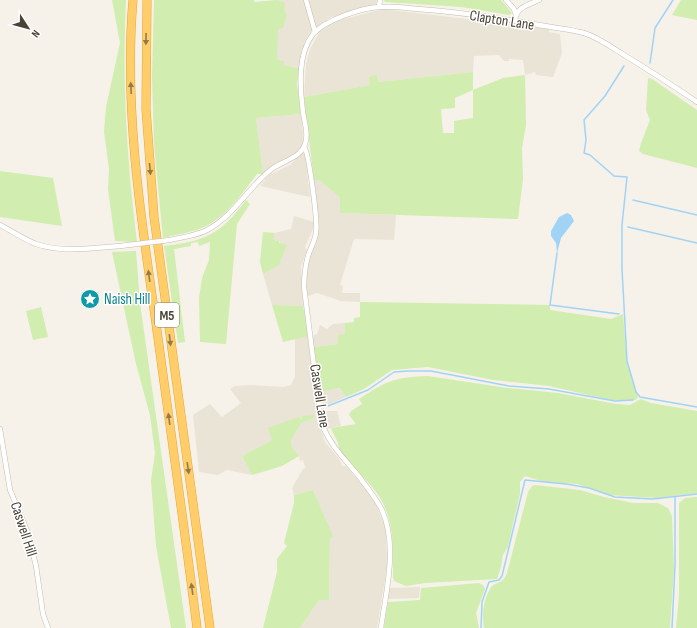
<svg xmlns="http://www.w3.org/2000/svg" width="697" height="628" viewBox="0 0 697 628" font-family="'Sofia Sans Condensed',sans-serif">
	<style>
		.residential { fill: #eae4d7 }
		.green { fill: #d1edaf; fill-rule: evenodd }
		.water { fill: #a1d3f7 }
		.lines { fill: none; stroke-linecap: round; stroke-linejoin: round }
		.stream { stroke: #a1d3f7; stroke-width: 1.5 }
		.minor-casing { stroke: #c5bdad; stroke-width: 5.5 }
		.motorway-casing { stroke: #eaa62e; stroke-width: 9 }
		.minor { stroke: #fff; stroke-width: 4.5 }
		.motorway { stroke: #ffce6b; stroke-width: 8 }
		.minor-bridge-casing { stroke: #c5bdad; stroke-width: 5.5; stroke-linecap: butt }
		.minor-bridge { stroke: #fff; stroke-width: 4.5 }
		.oneway { fill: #927b4b }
		.labels { text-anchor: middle; stroke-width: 3; stroke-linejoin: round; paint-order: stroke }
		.shield { fill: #fff; stroke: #807b72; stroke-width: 1 }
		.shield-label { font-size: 14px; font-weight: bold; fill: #4a4336 }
		.street-label { font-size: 15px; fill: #4a4336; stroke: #fff }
		.culture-label { font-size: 15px; fill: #0d838f; stroke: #fff; text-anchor: start }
	</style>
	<rect width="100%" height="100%" fill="#f6f2e9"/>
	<g class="residential">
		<path d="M276,0H377L376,4L331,17L310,32L305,41L299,68L283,65L276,61L278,2Z"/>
		<path d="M383,9L549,29V32L560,34L562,53L553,77L536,75L535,72L525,75L523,60L509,59V61H504L499,55L474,56L473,72L378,82L377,75L370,85L304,97L306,64L310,49L320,31L340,20Z"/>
		<path d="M301,114L304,143L298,152L263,174L256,118Z"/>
		<path d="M302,153L305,154L310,197L260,186L269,175L290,165Z"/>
		<path d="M314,180H319L338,196L340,198V213L396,215L394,240L354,239L340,285L343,286L342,293H360V302L341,301L317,293L306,297V271L319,231Z"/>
		<path d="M294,216L314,222L313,229L305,247L307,250L301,267L303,306L272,305L263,274L278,266L280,239L278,241L273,239L275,233L291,229Z"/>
		<path d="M345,323L346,334L338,344L314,347L312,336L317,334L320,325L327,329L333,324Z"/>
		<path d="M309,336L317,421L322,433L325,442L340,460L342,466H346L374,499L386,529L387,567L377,628H300L319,600H329L330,538L332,536L313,490L294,495L292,488L303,469L305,468L303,460L300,461L299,456L292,447L291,441L301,423L314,418L301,416L302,419L300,420L299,418L272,440L242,456L252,475L227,470L218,475L199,472L193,415L210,404L222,417L241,403L230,389L235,386L250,385L284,387L291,385L295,377V338Z"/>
		<path d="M340,388L346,397L323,407L320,392Z"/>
		<path d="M322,411H337L341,426L325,429L322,421Z"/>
		<path d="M420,587L419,598L387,599L389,588Z"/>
	</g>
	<g class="green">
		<path d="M112,0H126C122,84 127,159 137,242L115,241L108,189L109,169L104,132L106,107L120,43Z"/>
		<path d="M154,0H254V2L276,0L285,3L284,10L287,15L283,28L278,29L277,60L284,61L283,65L299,68L297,84L301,114L256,118L263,174H257C242,194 226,218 202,228C190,233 176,234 163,238L154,145L152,76Z"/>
		<path d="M384,0H501L512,13L509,15L461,7L385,2Z"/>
		<path d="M681,0H697V20L672,15Z"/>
		<path d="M473,72V90L503,78L525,75L526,125L522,148L523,179L518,219L340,213V198L338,196L319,180H314L304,97L370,85L369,77L377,75L378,82ZM473,90V118L454,121V133H443L441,109L455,108V98Z"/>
		<path d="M648,78L652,79L697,110V168L643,154L639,151L641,143L650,120L646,110Z"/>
		<path d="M0,171L53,178L62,226L0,217Z"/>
		<path d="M246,200L250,204L237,224L226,344L200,342L199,298L202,278L209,260L210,242L199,246L198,242L191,243V246L174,249L185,342L178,343L164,246C206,241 221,234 246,200Z"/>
		<path d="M263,232L275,233L273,239L277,241L280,239L279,243L287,245L278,266L263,274L260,262Z"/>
		<path d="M136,251L140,303L186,628H171L156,546L151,481L155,453L150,415L136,364L112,252Z"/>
		<path d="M360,302L550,305V310L611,319L623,314L627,364L638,398L635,400H611L549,386L493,380L428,367L392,370L364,389L346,397L340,388L320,392L314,347L338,344V335L345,334V323L354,322V318L360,317Z"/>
		<path d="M272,305L303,306L309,336L283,342Z"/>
		<path d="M41,307L48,337L33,340L26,311Z"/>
		<path d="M428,376L507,388L558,393L616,404L630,405L641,399L651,403L697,411V493L657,498L624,496L611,495L577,484L544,482L525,476L520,482V494L512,528L508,547L503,555L501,567L497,579L425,583L406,586L394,581L393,577C393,548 395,517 376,492C365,477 350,465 339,450C340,442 333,436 331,428L356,424L349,415L351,411L362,404L359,399C386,381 395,377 428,376Z"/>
		<path d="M314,415V418L301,423L291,441L292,447L299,456L282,466L252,475L242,456L272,440L268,428L299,417L300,419H302L301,416Z"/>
		<path d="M535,485L580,490L604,497L633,503H658L668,508L672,516L674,569L670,628H484C481,615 484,595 493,585C500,582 504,581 507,573L528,492L532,486Z"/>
		<path d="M313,490L333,536L330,538L329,600H319L300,628H263L277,572V559L287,546L284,543L294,503V495Z"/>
		<path d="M697,497V628H676L679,596V503L685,498Z"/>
		<path d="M479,583L484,586L485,589L476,613L479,628H384L388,602L420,600L421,588Z"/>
	</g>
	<path class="water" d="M567,213L571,215L574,221L561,238L557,253L556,243L551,236V231L559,217Z"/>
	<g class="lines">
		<g class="stream">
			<path d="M650,63L655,28L673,0"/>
			<path d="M624,66L605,96L584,120L586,140L584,153L590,155L614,176L627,177L622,225V269L627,361L636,392L640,397L697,407"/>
			<path d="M633,200L697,215"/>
			<path d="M628,227L697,243"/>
			<path d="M557,253L550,305L619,314"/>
			<path d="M328,406L368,390L394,372L408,371H431L509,386L549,389L615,401L633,400"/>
			<path d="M481,628L482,602L489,582L499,580L502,576L525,480L566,484L589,488L615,497L653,499L697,494"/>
			<path d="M672,628L675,565V497"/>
		</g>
		<g class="minor-casing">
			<g id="minor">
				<path d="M306,0L315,32"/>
				<path d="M506,0L514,9L516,15"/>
				<path d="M379,7L380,0"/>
				<path d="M515,21C516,7 528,5 539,0"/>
				<path d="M304,147C309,152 318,223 316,233C315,241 310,249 308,256C305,267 304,277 304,287L321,422C330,446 345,459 361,479C368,489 376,498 382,510C398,546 386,591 381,628"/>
				<path d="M0,225C12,231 23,239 36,244C63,253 92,248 120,246"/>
				<path d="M170,240C182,237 196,236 207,230C235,215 248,187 273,168C285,160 304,157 306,140C308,131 304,121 303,112C300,88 297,55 313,34C325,20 361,8 380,7C392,6 406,8 418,9C459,12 499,18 539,25C554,28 570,29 584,33C597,37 610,46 621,53C647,69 672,85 697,102"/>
				<path d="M0,429L10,490L28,533L36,566L43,614L48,628"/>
			</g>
		</g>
		<g class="motorway-casing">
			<g id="motorway">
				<path d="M133,0C124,104 140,213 155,316C169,420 184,524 197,628"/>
				<path d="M147,0L146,109L154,217L210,628"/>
			</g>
		</g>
		<use href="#minor" class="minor"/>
		<use href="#motorway" class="motorway"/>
		<g class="minor-bridge-casing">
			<path id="minor-bridge" d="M120,246L170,240"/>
		</g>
		<use href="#minor-bridge" class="minor-bridge"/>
	</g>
	<defs><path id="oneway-solid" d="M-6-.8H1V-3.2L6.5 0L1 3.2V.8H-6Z"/></defs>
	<g class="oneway">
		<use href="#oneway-solid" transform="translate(146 39) rotate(91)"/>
		<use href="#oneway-solid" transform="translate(131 88) rotate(-92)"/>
		<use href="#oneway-solid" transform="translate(150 169) rotate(85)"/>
		<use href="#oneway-solid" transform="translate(149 276) rotate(-98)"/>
		<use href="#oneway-solid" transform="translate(170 340) rotate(83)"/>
		<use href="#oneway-solid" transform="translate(169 419) rotate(-98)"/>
		<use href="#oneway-solid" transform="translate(188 468) rotate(82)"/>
		<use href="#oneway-solid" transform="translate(192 589) rotate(-98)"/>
	</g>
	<defs>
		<g id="sight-disc" transform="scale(1)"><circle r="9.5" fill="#0f9aa8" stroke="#fff"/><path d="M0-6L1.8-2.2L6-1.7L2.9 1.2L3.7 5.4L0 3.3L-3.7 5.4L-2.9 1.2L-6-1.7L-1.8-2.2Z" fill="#fff"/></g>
	</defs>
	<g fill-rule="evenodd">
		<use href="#sight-disc" x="90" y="299"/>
	</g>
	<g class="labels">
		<rect class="shield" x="155" y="303" width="24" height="24" rx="3"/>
		<g class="shield-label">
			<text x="167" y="320">M5</text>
		</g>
		<g class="street-label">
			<text transform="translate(502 20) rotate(9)" y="5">Clapton Lane</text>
			<text transform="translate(320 396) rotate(81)" y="5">Caswell Lane</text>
			<text transform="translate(24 529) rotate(72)" y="5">Caswell Hill</text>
		</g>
		<g class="culture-label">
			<text x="104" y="304">Naish Hill</text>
		</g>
	</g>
	<g transform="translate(28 28) rotate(126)" stroke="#ffffff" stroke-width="3" paint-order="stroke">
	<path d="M0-3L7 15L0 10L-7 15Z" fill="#4a4336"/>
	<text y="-6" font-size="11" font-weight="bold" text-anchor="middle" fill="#4a4336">N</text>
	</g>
</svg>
